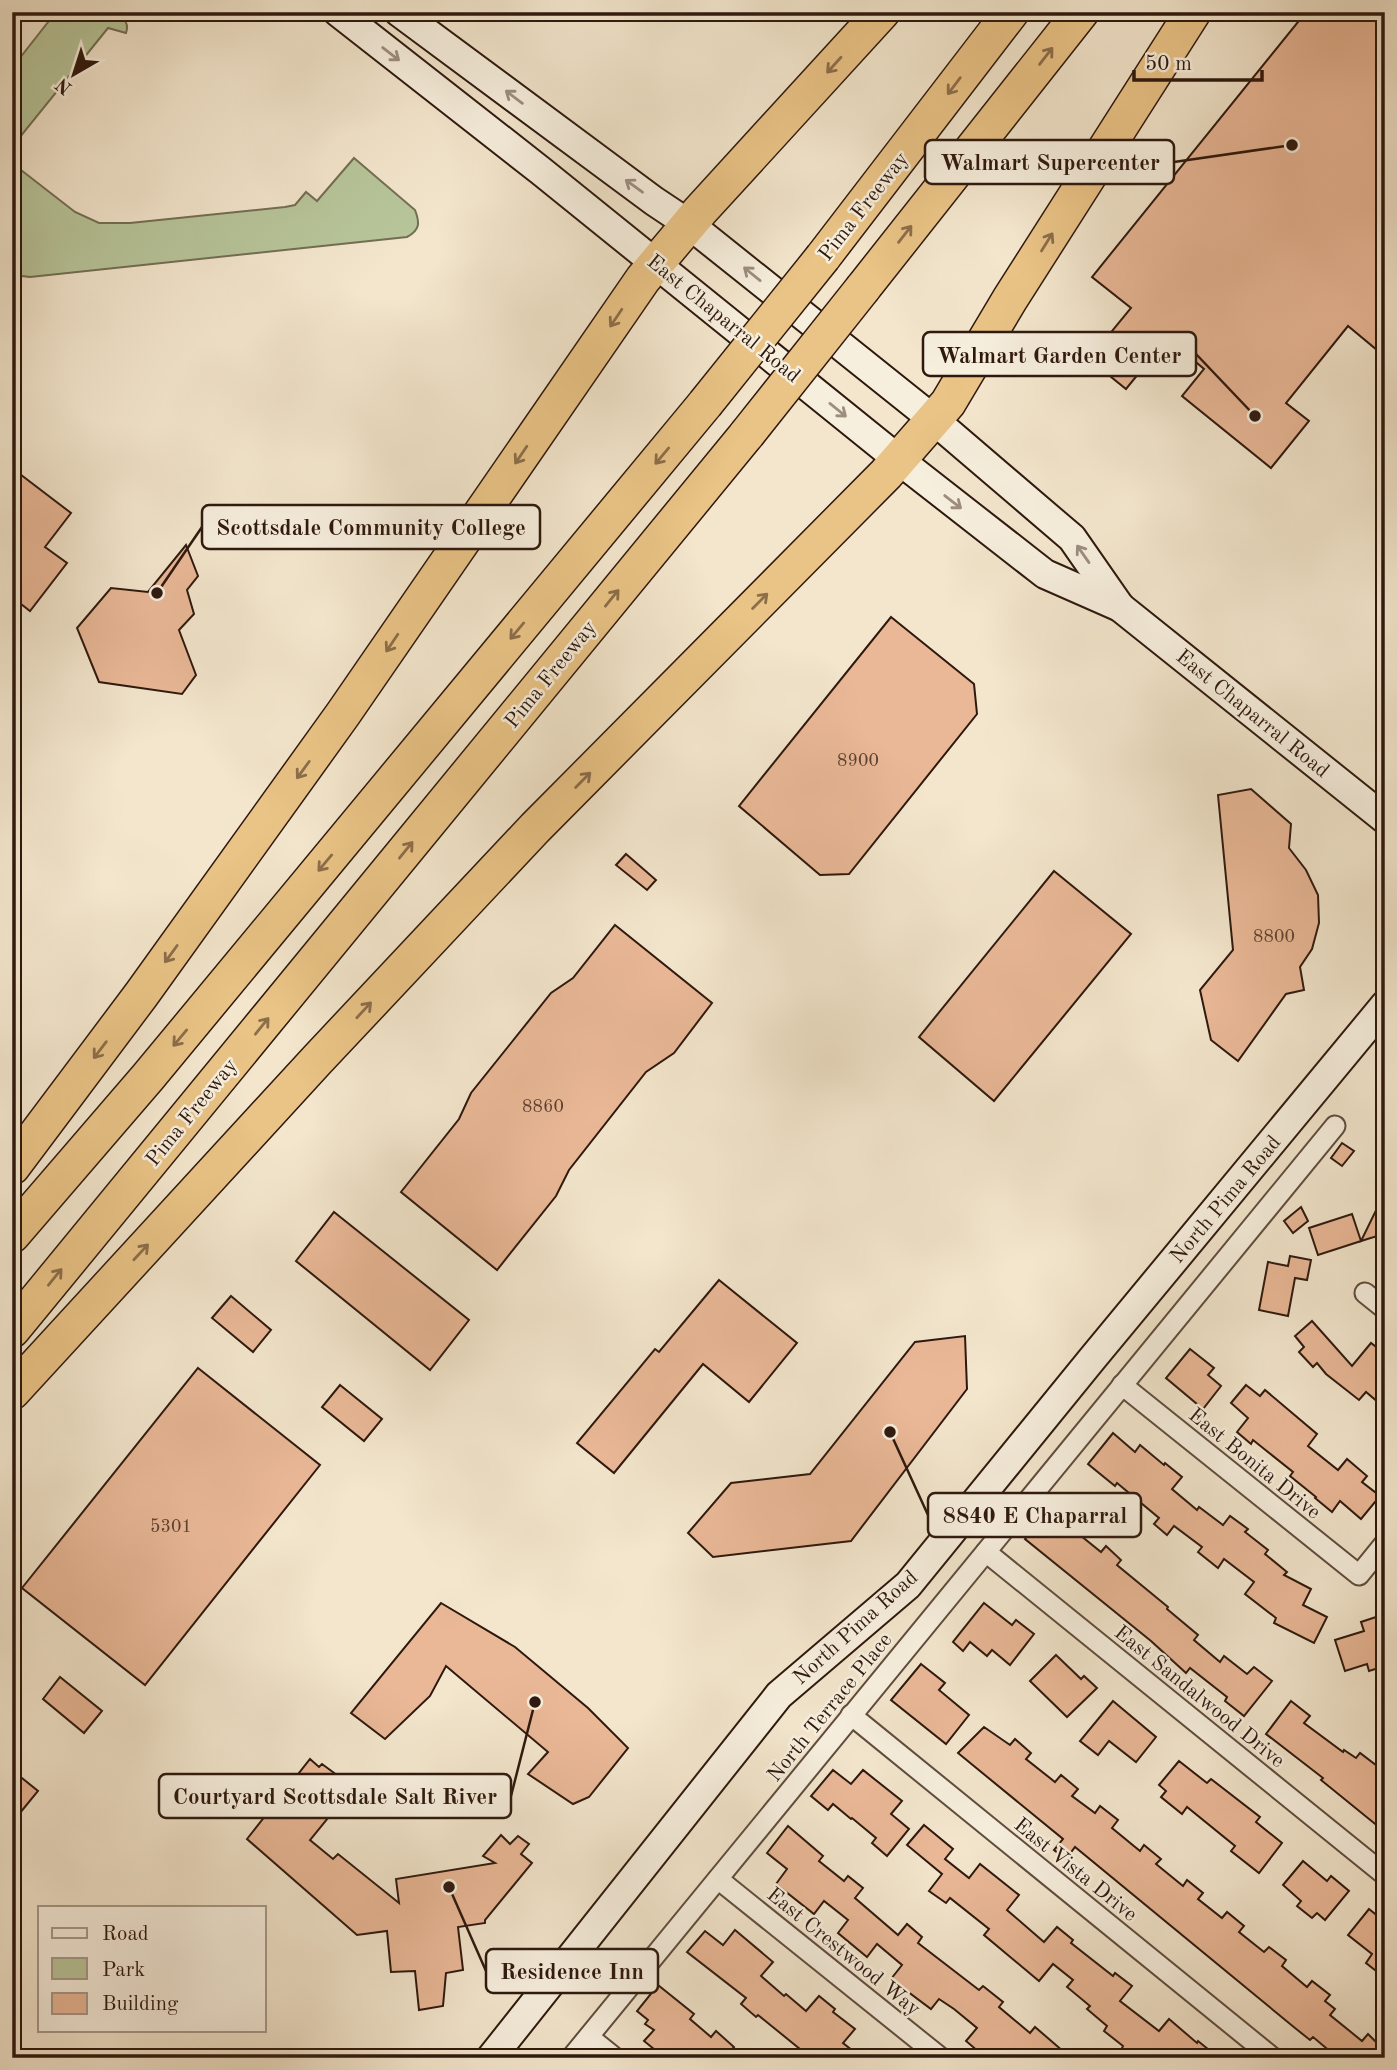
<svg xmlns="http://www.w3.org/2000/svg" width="1397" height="2070" viewBox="0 0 1397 2070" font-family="'Old Standard TT',serif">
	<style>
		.green { fill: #b8c69b; stroke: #736f54; stroke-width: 2 }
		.building { fill: #eab897; stroke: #2e180e; stroke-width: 2 }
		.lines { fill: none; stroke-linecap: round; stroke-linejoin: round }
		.street-casing { stroke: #5f4c3e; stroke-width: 23 }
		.secondary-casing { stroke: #2e180e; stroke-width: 32 }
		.highway-casing { stroke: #2e180e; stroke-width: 38 }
		.street { stroke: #f7efde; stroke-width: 19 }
		.secondary { stroke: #f7efde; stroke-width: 28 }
		.highway { stroke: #eac386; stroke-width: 35 }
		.highway-bridge-casing { stroke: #2e180e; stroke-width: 38; stroke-linecap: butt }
		.highway-bridge { stroke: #eac386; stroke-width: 35 }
		.oneway { stroke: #9d8e80 }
		.oneway2 { stroke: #8c6e4a }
		.labels { text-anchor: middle; stroke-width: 5; stroke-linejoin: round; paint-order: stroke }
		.number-label { font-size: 18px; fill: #5d4030 }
		.street-label { font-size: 21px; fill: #2e180e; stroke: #f7efde }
		.leader { fill: none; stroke: #2e180e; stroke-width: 2.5 }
		.callout-dot { fill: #2e180e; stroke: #f7efde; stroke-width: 2.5 }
		.callout { fill: #f7efde; stroke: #2e180e; stroke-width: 2.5 }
		.callout-label { font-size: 23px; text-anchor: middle; font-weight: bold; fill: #2e180e }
	</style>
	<rect width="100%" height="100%" fill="#f3e6cd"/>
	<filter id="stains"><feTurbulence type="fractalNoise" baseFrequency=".00286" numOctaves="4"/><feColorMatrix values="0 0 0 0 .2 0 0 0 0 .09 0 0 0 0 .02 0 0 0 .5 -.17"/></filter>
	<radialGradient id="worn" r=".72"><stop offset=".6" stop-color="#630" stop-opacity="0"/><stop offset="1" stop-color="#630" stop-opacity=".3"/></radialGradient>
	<g class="green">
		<path d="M56,12C73,12 136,4 126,33L108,28L12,147V68Z"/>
		<path d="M354,158L415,210C420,223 420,230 407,237L30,277L22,276L12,266V163L75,212L99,223H130L285,207L295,205L306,192L317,201Z"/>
	</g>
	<g class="building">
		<path d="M1306,12H1385V341L1377,350L1348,326L1286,403L1309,421L1271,468L1182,396L1204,369L1178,347L1163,366L1152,357L1126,389L1089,359L1131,308L1092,277Z"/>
		<path d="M12,468L71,513L45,547L67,563L30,611L12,597Z"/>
		<path d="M186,545L198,576L187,590L194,614L179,630L196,675L182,694L99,682L77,628L111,588L148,592Z"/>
		<path d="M891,617L974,684L977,714L849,874L820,875L739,806Z"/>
		<path d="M1251,789L1291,824L1289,848L1306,870L1318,895L1319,923L1312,949L1300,967L1304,990L1286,994L1238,1061L1211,1040L1200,990L1233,950L1218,795Z"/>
		<path d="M626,854L656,880L647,890L616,865Z"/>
		<path d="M1054,871L1131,934L994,1101L919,1037Z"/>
		<path d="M615,925L712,1003L674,1053L646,1072L569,1170L556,1196L497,1270L401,1192L459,1119L471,1093L551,993L573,978Z"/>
		<path d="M1342,1143L1354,1151L1342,1166L1331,1158Z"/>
		<path d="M1385,1192V1240L1377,1236L1361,1241Z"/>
		<path d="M1301,1207L1308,1221L1293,1233L1284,1221Z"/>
		<path d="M334,1212L469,1320L430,1370L296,1261Z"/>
		<path d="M1352,1214L1361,1241L1318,1255L1309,1228Z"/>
		<path d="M1290,1256L1311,1260L1307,1280L1295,1278L1288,1316L1259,1310L1268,1262L1288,1266Z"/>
		<path d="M719,1280L797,1343L749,1402L703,1364L614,1473L577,1443L655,1349L659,1352Z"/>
		<path d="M231,1296L271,1330L253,1352L212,1318Z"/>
		<path d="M1312,1321L1352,1366L1371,1343L1385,1354V1360L1379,1367L1385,1372V1408L1366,1392L1359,1400L1326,1374L1317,1363L1313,1367L1299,1352L1304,1347L1295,1336Z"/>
		<path d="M965,1336L967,1389L851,1541L713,1557L688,1533L731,1483L810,1474L915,1342Z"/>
		<path d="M1190,1349L1214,1368L1208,1375L1221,1386L1203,1409L1166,1378Z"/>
		<path d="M198,1368L320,1465L145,1685L22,1588Z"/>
		<path d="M340,1385L382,1419L364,1441L322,1407Z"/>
		<path d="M1246,1385L1260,1396L1265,1390L1317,1434L1308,1446L1338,1470L1347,1459L1367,1476L1362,1482L1380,1496L1361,1519L1340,1501L1332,1512L1315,1498L1316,1497L1290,1476L1293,1472L1253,1440L1251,1444L1237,1432L1248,1418L1231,1403Z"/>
		<path d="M1113,1433L1135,1452L1140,1445L1164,1465L1165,1463L1182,1477L1172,1489L1197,1510L1199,1507L1223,1525L1230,1516L1248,1529L1245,1532L1268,1550L1265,1554L1287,1572L1284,1575L1311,1589L1303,1605L1327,1617L1314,1643L1274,1623L1276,1618L1245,1594L1254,1582L1224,1559L1218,1568L1198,1552L1202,1547L1174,1526L1167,1535L1154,1524L1159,1518L1117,1483L1115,1486L1088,1464Z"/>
		<path d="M1049,1510L1101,1552L1106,1546L1121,1560L1117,1565L1168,1607L1167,1609L1198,1635L1194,1640L1220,1662L1224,1656L1247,1674L1254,1667L1272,1681L1244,1716L1225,1701L1227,1697L1190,1668L1186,1673L1151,1641L1025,1539Z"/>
		<path d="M441,1603L515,1647L588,1708L628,1748L589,1797L573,1804L528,1774L548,1752L446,1666L430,1696L385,1739L351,1713Z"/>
		<path d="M984,1603L1012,1625L1016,1620L1034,1634L1010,1665L992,1650L987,1656L970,1642L963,1651L953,1642Z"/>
		<path d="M1379,1616L1385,1633V1666L1369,1671L1367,1664L1345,1671L1335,1640L1364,1631L1361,1622Z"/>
		<path d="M1056,1655L1081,1679L1084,1676L1097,1688L1067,1717L1030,1681Z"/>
		<path d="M921,1664L945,1683L939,1690L969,1715L946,1744L891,1700Z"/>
		<path d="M60,1677L102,1711L84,1733L43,1699Z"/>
		<path d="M1113,1701L1156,1737L1136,1762L1109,1741L1098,1755L1080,1741Z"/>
		<path d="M1291,1701L1310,1716L1304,1723L1343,1752L1344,1750L1356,1758L1360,1753L1385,1772V1832L1321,1780L1323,1778L1266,1734Z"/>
		<path d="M984,1727L1010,1745L1015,1739L1031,1753L1026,1759L1055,1782L1061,1775L1078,1789L1072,1796L1095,1813L1100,1806L1118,1820L1112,1828L1140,1851L1144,1845L1161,1859L1156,1864L1183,1886L1187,1880L1203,1893L1198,1899L1222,1918L1227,1912L1244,1926L1239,1932L1264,1952L1269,1947L1286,1960L1282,1966L1307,1987L1312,1981L1330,1995L1325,2001L1335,2009L1330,2015L1362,2041L1368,2034L1385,2051V2058H1338L1313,2037L1310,2040L1295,2028L1075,1847L1066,1859L1054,1850L1063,1839L958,1753Z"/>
		<path d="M310,1759L319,1767L322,1764L341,1778L336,1783L341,1787L329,1801L337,1807L310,1840L333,1859L338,1854L399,1903L396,1879L495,1863L483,1856L501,1835L510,1844L518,1836L529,1844L521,1854L532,1863L485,1920V1923L458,1927L463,1970L446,1973L443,2006L419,2010L415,1971L391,1972L387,1931L357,1935L247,1839Z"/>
		<path d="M1179,1761L1207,1783L1211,1779L1260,1817L1256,1822L1282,1843L1259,1873L1231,1851L1235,1846L1187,1807L1182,1814L1161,1797L1166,1791L1159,1785Z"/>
		<path d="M12,1770L38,1791L20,1813L12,1806Z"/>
		<path d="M833,1770L851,1784L863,1770L902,1801L891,1814L909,1829L887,1856L872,1843L876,1838L852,1818L851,1819L833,1804L828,1810L811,1796Z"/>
		<path d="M924,1825L953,1849L945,1859L969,1878L980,1864L1019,1895L1007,1910L1044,1942L1057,1927L1073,1940L1071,1943L1113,1976L1115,1973L1132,1986L1120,2001L1159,2031L1169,2019L1197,2043L1198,2041L1219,2058H1133L1122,2048L1123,2046L1104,2031L1107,2026L1087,2009L1090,2006L1067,1987L1073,1980L1053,1964L1039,1981L984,1935L989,1929L950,1898L946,1903L929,1891L942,1874L907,1845Z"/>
		<path d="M788,1826L823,1856L819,1861L844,1881L848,1876L863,1888L855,1898L898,1935L907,1924L922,1937L918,1943L979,1990L983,1986L1003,2002L999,2007L1030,2033L1035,2027L1071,2058H986L966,2041L977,2028L954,2009L939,1999L931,2009L891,1979L902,1965L877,1944L867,1957L838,1933L848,1920L824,1901L814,1914L776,1884L787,1869L767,1853Z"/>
		<path d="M1303,1861L1327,1881L1331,1876L1349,1891L1325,1920L1317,1913L1312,1918L1297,1906L1301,1901L1283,1885Z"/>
		<path d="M1369,1909L1385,1922V1978L1366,1963L1372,1954L1348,1935Z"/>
		<path d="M735,1930L773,1962L761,1976L784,1996L786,1994L806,2011L819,1996L835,2009L833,2012L855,2029L843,2043L862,2058H811L758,2015L756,2017L741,2004L746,1998L687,1952L705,1931L723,1945Z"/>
		<path d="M658,1985L694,2014L690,2019L711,2037L716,2031L734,2047L725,2058H665L644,2041L654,2030L645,2024L648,2020L637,2011Z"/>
	</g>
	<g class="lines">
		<g class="street-casing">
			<g id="street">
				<path d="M1365,1293L1385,1309"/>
				<path d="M1122,1385L1359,1575L1385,1543"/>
				<path d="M986,1552L1385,1875"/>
				<path d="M851,1715L1273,2058"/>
				<path d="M718,1879L941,2058"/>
				<path d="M589,2037L615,2058"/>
				<path d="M571,2058L1335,1126"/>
			</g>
		</g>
		<g class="secondary-casing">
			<g id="secondary">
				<path d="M338,12L541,171L899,460L1045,574L1120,607L1385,819"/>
				<path d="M399,12L654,201L690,225L934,420L1072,538L1120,607"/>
				<path d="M491,2058L779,1695L908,1585L1092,1359L1385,1005"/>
			</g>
		</g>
		<g class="highway-casing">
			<g id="highway">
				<path d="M823,257L1011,12"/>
				<path d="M863,288L1081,12"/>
				<path d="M12,1167L141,995L343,714L643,279L700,211L882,12"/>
				<path d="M12,1235L148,1077L705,404"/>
				<path d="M12,1330L747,434"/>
				<path d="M12,1392L317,1060L535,828L886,474L948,403L1010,299L1193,12"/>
			</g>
		</g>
		<use href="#street" class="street"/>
		<use href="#secondary" class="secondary"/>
		<use href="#highway" class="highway"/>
		<g class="highway-bridge-casing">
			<g id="highway-bridge">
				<path d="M705,404L823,257"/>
				<path d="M747,434L863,288"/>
			</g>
		</g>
		<use href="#highway-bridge" class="highway-bridge"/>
	</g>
	<defs><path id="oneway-shaft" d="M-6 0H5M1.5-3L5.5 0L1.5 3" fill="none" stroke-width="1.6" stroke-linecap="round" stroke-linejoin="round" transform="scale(1.75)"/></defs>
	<g class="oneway">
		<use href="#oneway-shaft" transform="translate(391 54) rotate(38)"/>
		<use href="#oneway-shaft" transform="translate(514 97) rotate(-143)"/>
		<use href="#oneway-shaft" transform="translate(634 186) rotate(-144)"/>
		<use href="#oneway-shaft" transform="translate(752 274) rotate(-141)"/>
		<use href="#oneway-shaft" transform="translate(838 410) rotate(39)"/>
		<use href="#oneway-shaft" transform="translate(953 502) rotate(38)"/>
		<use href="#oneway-shaft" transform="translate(1083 554) rotate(-125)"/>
	</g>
	<g class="oneway2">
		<use href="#oneway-shaft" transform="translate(1046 56) rotate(-52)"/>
		<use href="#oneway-shaft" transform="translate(834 65) rotate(132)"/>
		<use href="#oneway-shaft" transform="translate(954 86) rotate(127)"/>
		<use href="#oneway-shaft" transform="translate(905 234) rotate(-52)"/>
		<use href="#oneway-shaft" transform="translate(1047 242) rotate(-58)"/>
		<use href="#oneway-shaft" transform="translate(616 318) rotate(124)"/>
		<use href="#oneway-shaft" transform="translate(521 455) rotate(124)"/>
		<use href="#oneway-shaft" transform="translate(662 456) rotate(130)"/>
		<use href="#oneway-shaft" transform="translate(612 598) rotate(-51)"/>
		<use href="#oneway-shaft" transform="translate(760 601) rotate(-45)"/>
		<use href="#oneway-shaft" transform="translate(517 631) rotate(130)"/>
		<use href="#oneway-shaft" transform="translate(392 643) rotate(124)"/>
		<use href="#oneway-shaft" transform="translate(303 770) rotate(126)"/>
		<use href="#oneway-shaft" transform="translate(583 780) rotate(-45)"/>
		<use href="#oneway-shaft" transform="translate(406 850) rotate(-51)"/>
		<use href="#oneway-shaft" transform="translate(325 863) rotate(130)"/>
		<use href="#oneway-shaft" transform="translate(171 954) rotate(126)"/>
		<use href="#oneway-shaft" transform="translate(364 1010) rotate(-47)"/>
		<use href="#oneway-shaft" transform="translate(262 1026) rotate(-51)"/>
		<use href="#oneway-shaft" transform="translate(180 1038) rotate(130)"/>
		<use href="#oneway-shaft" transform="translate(100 1050) rotate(127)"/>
		<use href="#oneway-shaft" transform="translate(141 1252) rotate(-47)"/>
		<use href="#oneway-shaft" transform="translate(55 1277) rotate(-51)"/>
	</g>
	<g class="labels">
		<g class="number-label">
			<text x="858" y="766">8900</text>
			<text x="1274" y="942">8800</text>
			<text x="543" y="1112">8860</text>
			<text x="171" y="1532">5301</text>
		</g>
		<g class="street-label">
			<text transform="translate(863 206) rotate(-52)" y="7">Pima Freeway</text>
			<text transform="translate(724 318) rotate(39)" y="7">East Chaparral Road</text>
			<text transform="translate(550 674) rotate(-51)" y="7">Pima Freeway</text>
			<text transform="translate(1253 713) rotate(39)" y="7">East Chaparral Road</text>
			<text transform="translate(191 1112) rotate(-51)" y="7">Pima Freeway</text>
			<text transform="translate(1225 1199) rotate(-50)" y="7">North Pima Road</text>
			<text transform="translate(1255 1463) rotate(39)" y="7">East Bonita Drive</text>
			<text transform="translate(855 1627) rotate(-42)" y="7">North Pima Road</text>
			<text transform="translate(1200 1696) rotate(39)" y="7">East Sandalwood Drive</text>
			<text transform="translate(829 1707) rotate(-51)" y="7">North Terrace Place</text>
			<text transform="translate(1076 1869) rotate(39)" y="7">East Vista Drive</text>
			<text transform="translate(844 1951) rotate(39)" y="7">East Crestwood Way</text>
		</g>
	</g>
	<path class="leader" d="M1292 145L1174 162M1255 416L1196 354M157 593L202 527M890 1432L928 1515M535 1702L511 1796M449 1887L486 1971"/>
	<g class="callout-dot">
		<circle cx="1292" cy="145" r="7"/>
		<circle cx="1255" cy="416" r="7"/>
		<circle cx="157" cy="593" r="7"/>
		<circle cx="890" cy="1432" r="7"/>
		<circle cx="535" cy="1702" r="7"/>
		<circle cx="449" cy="1887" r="7"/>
	</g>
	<g class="callout">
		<rect x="925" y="140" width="249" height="44" rx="7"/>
		<rect x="923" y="332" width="273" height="44" rx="7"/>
		<rect x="202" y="505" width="338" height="44" rx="7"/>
		<rect x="928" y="1493" width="213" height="44" rx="7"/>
		<rect x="159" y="1774" width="352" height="44" rx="7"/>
		<rect x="486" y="1949" width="172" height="44" rx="7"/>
	</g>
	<g class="callout-label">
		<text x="1050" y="170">Walmart Supercenter</text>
		<text x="1059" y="363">Walmart Garden Center</text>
		<text x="371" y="535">Scottsdale Community College</text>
		<text x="1035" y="1523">8840 E Chaparral</text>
		<text x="335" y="1804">Courtyard Scottsdale Salt River</text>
		<text x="572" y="1979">Residence Inn</text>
	</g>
	<rect width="1397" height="2070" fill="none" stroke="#f3e6cd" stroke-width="42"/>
	<rect x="14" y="14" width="1369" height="2042" fill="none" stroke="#2e180e" stroke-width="3.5"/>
	<rect x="21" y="21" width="1355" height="2028" fill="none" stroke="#2e180e" stroke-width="2"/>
	<rect x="38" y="1906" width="228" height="126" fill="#f7efde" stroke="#a7998b" stroke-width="2"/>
	<rect x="52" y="1928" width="35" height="10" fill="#f7efde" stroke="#a7998b" stroke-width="2"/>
	<text x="102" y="1940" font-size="21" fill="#2e180e">Road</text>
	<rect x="52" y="1958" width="35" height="21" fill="#b8c69b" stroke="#a7998b" stroke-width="2"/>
	<text x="102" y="1976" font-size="21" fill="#2e180e">Park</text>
	<rect x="52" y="1993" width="35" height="21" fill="#eab897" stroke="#a7998b" stroke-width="2"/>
	<text x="102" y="2010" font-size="21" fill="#2e180e">Building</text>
	<g transform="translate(74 74) rotate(219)" stroke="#f7efde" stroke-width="5" paint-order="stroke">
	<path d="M0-5L12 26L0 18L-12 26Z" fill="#2e180e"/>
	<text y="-10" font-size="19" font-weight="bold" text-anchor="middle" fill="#2e180e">N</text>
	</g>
	<path d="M1134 70v10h128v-10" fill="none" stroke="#2e180e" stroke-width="3.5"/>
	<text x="1145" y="70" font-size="21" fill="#2e180e" stroke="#f7efde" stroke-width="5" paint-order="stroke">50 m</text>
	<rect width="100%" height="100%" filter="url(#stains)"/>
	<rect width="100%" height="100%" fill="url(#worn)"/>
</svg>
